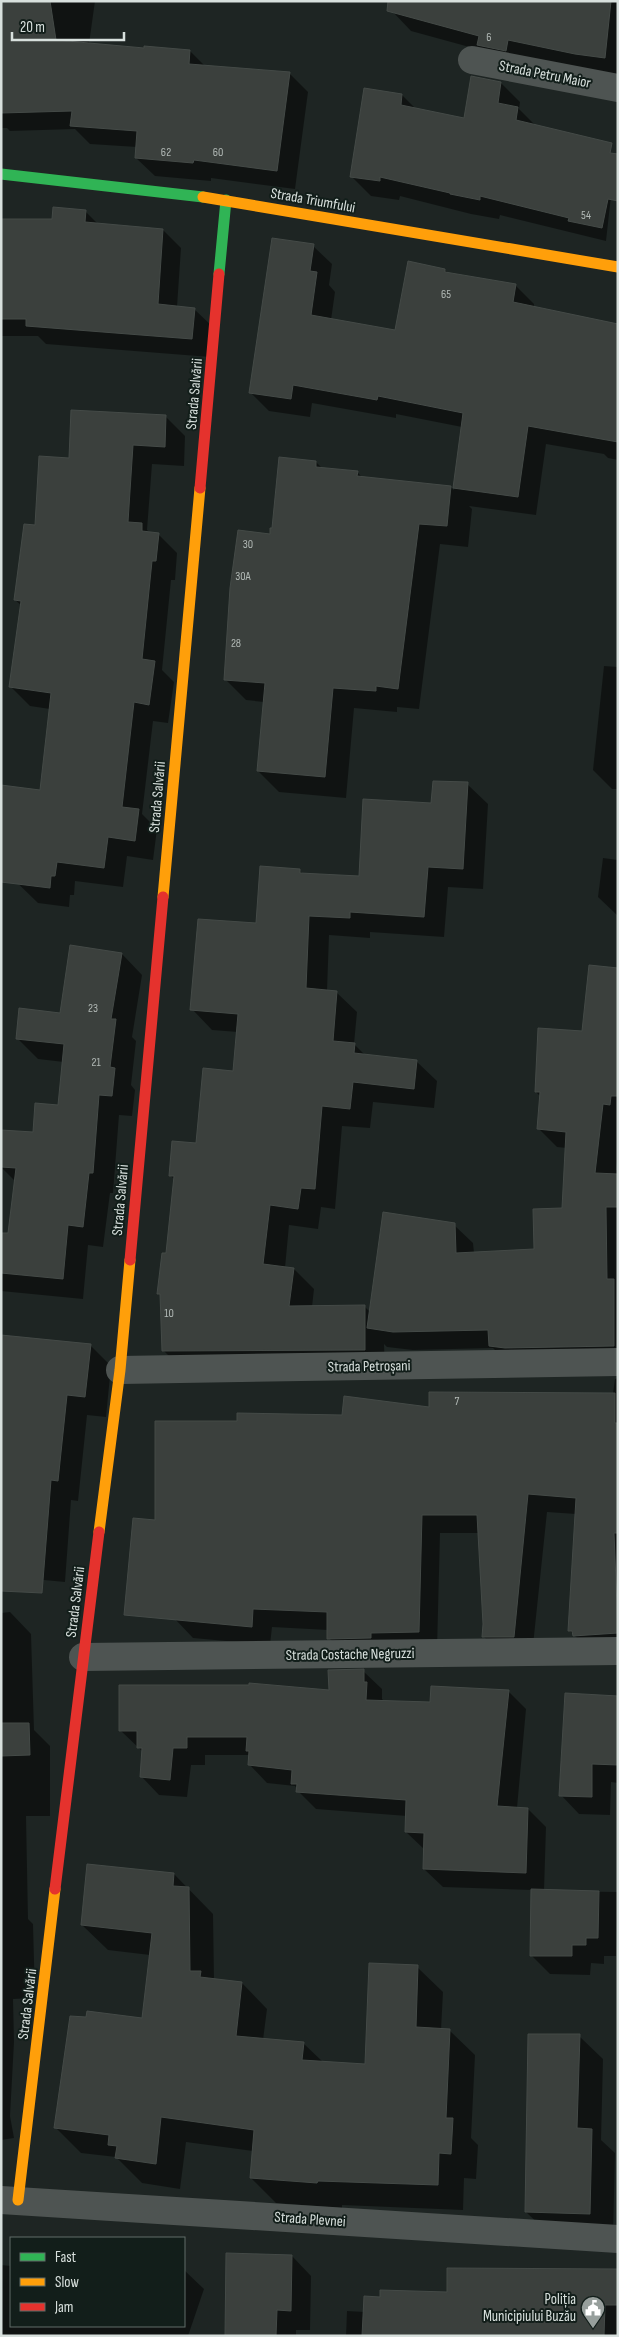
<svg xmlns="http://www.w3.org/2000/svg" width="619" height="2337" viewBox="0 0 619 2337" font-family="'Sofia Sans Condensed',sans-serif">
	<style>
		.shadow { fill: #0007 }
		.building { fill: #3b403d; stroke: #444a47 }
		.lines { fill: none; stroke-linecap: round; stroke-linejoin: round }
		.street { stroke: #4e5452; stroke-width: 28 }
		.fast { stroke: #30b455; stroke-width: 11 }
		.slow { stroke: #ff9f0a; stroke-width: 11 }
		.jam { stroke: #e5322d; stroke-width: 11 }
		.labels { text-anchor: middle; stroke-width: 4; stroke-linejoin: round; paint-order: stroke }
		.number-label { font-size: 12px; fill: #b1b8b5 }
		.street-label { font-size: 15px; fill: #d8e0dd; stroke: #121e1a }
		.poi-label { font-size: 15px; fill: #d8e0dd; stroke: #121e1a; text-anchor: end }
	</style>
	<rect width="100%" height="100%" fill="#1e2523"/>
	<g class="shadow">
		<path d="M1,1H95L89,44L190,51L205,66L290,74L308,92L295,189L211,178V181L155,176L136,158L137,147L90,144L75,129L10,131L7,128H1Z"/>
		<path d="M395,1H618V76L484,51L411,31L392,11Z"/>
		<path d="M501,83L520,102L519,109L536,126L615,160L606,241L500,215L499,219L471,214L400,196L399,200L371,196L351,176L402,95L416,109L465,119Z"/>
		<path d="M85,211L99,225L163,230L181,248L177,307L194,309L213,327L210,357L46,344L38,336H1V220L54,221Z"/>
		<path d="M313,246L332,264L329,285L335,292L331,320L396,331L445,270L448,273L515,285L534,304V307L618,325V460L608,458L604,454L546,444L536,515L469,506L472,509L468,547L440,544L419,709L397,707V712L354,708L346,798L279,792L258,771L264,702L246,700L225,679L271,535L316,462L323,469L357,472L363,478L450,487L454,490L462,427L396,414V418L312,403L310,417L269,411L250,392Z"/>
		<path d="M166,417L185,436L184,466L152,464L147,530L151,533L158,534L177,553L175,580H171L162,670L174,682L168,723L153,721L142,814L157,829L153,860L127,856L123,887L75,881L74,895H70L69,907L38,903L4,870L41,791L50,709L30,706L10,686L22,606L15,600L36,527L70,459Z"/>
		<path d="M604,666L618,667V789H612L593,770Z"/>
		<path d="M467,784L488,804L483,889L448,887L444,937L370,932V938L329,935L327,991L336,992L357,1012L354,1044L366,1056L416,1061L437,1081L434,1108L373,1102L370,1128L342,1126L335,1209L321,1207L318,1229L289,1225L285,1268L294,1269L314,1289L312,1307L364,1306L370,1312L454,1225L473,1243L474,1253L535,1250L564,1209L567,1148L557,1147L538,1128L541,1097L536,1092L583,1032L618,969V1155L616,1170H618V1365L509,1364L493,1348L413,1350L387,1347L384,1344L385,1370L184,1371L163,1350L162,1296L159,1293L167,1254L175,1180L170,1175L197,1144L234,1072L238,1032L212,1030L192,1009L300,871L304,875L360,877L432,804Z"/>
		<path d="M603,858L618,860V916L598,897Z"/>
		<path d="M122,954L142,975L132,1037L136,1041L131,1085L135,1090L132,1116L119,1115L113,1193H110L103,1247L88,1245L83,1299L1,1291V1234L9,1235L15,1181L1,1167L59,1106L64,1062L38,1059L17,1038L61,1014Z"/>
		<path d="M1,1336L90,1345L111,1366L106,1417L87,1415L78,1501L71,1500L65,1582L1,1576Z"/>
		<path d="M618,1378V1653L593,1654L570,1631L576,1514L547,1512L532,1655H502L483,1636L484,1624L479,1533H440L437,1650L347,1657L329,1638L328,1630L272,1627L270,1645L193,1638L175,1619L156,1522L238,1422L343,1417L613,1394L615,1379Z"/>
		<path d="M10,1612L31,1634L34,1730L50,1746V1816H26L28,1919L33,1924L35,1998L13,1999L14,2042L10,2116L14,2138L1,2140V1613Z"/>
		<path d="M363,1671L382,1689V1699L385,1702L432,1703L508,1691L526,1709L517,1808L528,1809L546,1827L544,1891L618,1892L616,1956H604V1964L591,1963L590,1975L550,1974L531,1955L532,1890L443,1887L424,1869L425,1850L406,1832L407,1816L316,1809L298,1791L295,1786L267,1783L249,1764L250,1755H205V1765H191L187,1797L159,1795L141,1776L143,1752L121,1731L330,1692Z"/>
		<path d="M618,1697V1783L611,1782L610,1815L579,1814L561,1795Z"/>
		<path d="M174,1874L213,1914L214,1980L242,1983L267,2009L263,2040L303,2043L323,2062L366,2065L417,1967L443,1992L441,2030H449L475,2055L471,2138L478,2145L476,2179L464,2178L463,2210L342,2205V2208L276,2203L251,2178L253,2151L186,2142L180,2189L142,2183L116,2157L81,2153L55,2127L143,2019L150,1955L108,1950L82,1925Z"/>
		<path d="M579,2036L603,2059L601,2140L615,2153L613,2237L550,2235L526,2212Z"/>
		<path d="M292,2256L311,2276L310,2330H296V2336H226Z"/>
		<path d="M1,2265L11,2266V2326H184V2270L204,2289L188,2336H1Z"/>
		<path d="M618,2271V2336H346L347,2311L365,2312L382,2298L448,2293Z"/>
	</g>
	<g class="building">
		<path d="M1,1H50L56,40L144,48V46L190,50L189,64L290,72L277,171L194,160L193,163L135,158L137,131L70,126L72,111L1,113Z"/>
		<path d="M388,1H611L605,58L575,54L508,40L506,51L477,45L479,36L387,11Z"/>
		<path d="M471,76L501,82L498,103L518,107L516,120L612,143L610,153L618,154V201L608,199L602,228L568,221L569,218L480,196V200L450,194V193L380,177V181L350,177L364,88L402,94L401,105L464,118Z"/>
		<path d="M53,207L86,210L85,222L163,229L158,304L195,308L192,339L26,326V319H1V219H52Z"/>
		<path d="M272,238L314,244L310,271L317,272L311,315L395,330L408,261L445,269V272L516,284L513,302L618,324V442L528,426L518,497L453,488L463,413L378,396L377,400L293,385L291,399L249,393Z"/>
		<path d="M71,410L166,415L165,447L133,445L128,522L142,523V531L159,533L156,561H152L142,659L155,661L149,705L134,702L122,807L139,809L135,841L108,837L104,868L57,862L55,876H51L50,888L1,882V785L40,790L51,693L9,687L21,601L14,600L24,524L35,525L39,456L69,458Z"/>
		<path d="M279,457L316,461V467L358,471L357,476L451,486L447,526L419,524L398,689L376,686V691L333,688L325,777L257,771L265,683L224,680L230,588L238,530L270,534V528H272Z"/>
		<path d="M433,781L468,782L463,869L428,867L424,917L350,912V918L309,916L306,988L337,991L333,1041L355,1043L354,1053L417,1060L414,1089L353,1082L350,1109L322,1106L315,1189L301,1188L298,1209L270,1205L263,1264L294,1268L289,1306L365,1305V1350L162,1351L160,1294H157L162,1253H166L174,1176H169L172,1141L196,1143L203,1068L233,1071L238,1014L190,1010L198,919L256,923L260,866L300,869V873L359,876L363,799L431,803Z"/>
		<path d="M70,945L122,953L111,1019H116L110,1067L115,1068L112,1096L99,1095L93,1173H89L83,1227L68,1225L63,1279L1,1273V1233H8L16,1168L1,1167V1130L33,1132L35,1103L58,1105L64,1044L16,1039L19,1008L60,1013Z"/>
		<path d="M589,965L618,968V1096H611L610,1105L603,1104L595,1173L618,1174V1207H606L607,1279H614V1346L505,1348L489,1346L488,1330L393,1332L367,1328L383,1212L455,1223L456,1253L534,1249L533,1209L562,1208L566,1132L537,1129L540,1092H535L538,1028L582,1031Z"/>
		<path d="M1,1335L91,1344L85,1397L67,1395L58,1481L51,1480L42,1593L1,1591Z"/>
		<path d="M429,1392L615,1393V1423H618V1533H614L618,1633L573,1636L572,1631H568L576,1498L528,1494L514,1637H482L483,1624L477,1515H422L419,1632L371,1633V1638L327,1639V1612L253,1609L252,1627L124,1615L133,1518L155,1520V1421H237V1413L342,1415L344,1396L429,1407Z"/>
		<path d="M364,1669V1682H367L366,1700L430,1702L431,1686L509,1690L497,1806L528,1808L526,1873L423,1869L424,1833L405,1832L406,1800L296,1792L297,1784H291L292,1770L248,1765L249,1751H246L247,1737H187V1748H173L170,1780L140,1777L142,1748H137V1731H119V1685H249V1683L329,1690L328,1670Z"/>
		<path d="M565,1693L618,1696V1765L592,1764V1797L559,1796Z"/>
		<path d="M1,1723H29L30,1755L1,1756Z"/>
		<path d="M87,1864L174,1873L173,1886L189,1887L190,1971H201L200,1977L242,1982L236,2036L304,2042L302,2060L365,2064L369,1963L418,1965L416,2027L450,2029L446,2118H453L451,2154L439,2153L438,2185L318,2181L317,2183L250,2178L254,2130L161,2117L156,2164L115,2158L117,2146L108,2145L109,2135L54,2128L70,2016L86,2017L87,2011L142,2018L152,1933L81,1925Z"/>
		<path d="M531,1889L599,1891L598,1938H586V1945H572V1956H530Z"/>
		<path d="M528,2034H580L577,2128L592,2129L590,2214L525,2212Z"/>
		<path d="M226,2253L292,2255L291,2311L277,2310L276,2336H225Z"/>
		<path d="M447,2268L618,2269V2305H605L604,2336H362L364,2296L380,2297V2290L447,2292Z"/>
	</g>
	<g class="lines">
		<g class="street">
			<path d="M472,60L618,88"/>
			<path d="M120,1370L618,1362"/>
			<path d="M83,1657L618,1651"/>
			<path d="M1,2200L618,2239"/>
		</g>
		<g class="fast">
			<path d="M1,174L203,197"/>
			<path d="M219,274L226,200"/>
		</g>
		<g class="slow">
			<path d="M203,197L618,267"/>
			<path d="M163,897L200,488"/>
			<path d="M99,1532L120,1370L130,1260"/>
			<path d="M18,2200L55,1889"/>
		</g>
		<g class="jam">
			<path d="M200,488L219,274"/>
			<path d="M130,1260L163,897"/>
			<path d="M55,1889L99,1532"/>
		</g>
	</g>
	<defs>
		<g id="civic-pin" transform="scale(1.25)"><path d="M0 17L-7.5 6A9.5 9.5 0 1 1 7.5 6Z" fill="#979f9c" stroke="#121e1a"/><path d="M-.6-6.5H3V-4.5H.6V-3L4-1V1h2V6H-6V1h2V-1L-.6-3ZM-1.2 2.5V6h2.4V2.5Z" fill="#fff"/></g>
	</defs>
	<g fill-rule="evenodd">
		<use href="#civic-pin" x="593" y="2308"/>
	</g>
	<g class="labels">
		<g class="number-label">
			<text x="489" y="41">6</text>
			<text x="166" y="156">62</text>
			<text x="218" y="156">60</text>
			<text x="586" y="219">54</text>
			<text x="446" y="298">65</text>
			<text x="248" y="548">30</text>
			<text x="243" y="580">30A</text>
			<text x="236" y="647">28</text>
			<text x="93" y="1012">23</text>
			<text x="96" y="1066">21</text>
			<text x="169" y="1317">10</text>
			<text x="457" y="1405">7</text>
		</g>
		<g class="street-label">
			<text transform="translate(545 74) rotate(11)" y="5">Strada Petru Maior</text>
			<text transform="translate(313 200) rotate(10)" y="5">Strada Triumfului</text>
			<text transform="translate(194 394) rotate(-85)" y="5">Strada Salvării</text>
			<text transform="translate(157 797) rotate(-85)" y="5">Strada Salvării</text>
			<text transform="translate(120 1200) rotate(-85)" y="5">Strada Salvării</text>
			<text transform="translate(369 1366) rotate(-1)" y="5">Strada Petroșani</text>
			<text transform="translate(75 1602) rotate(-83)" y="5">Strada Salvării</text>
			<text transform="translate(350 1654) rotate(-1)" y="5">Strada Costache Negruzzi</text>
			<text transform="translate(27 2004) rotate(-83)" y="5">Strada Salvării</text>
			<text transform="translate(310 2219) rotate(4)" y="5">Strada Plevnei</text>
		</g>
		<g class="poi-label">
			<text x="576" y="2304">Poliția<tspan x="576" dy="17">Municipiului Buzău</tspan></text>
		</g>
	</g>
	<rect width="619" height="2337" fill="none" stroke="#d8e0dd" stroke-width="5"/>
	<rect x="10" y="2237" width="175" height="90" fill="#121e1a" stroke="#616c68"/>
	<rect x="20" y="2253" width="25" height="8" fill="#30b455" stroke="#616c68"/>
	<text x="55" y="2262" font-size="15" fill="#d8e0dd">Fast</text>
	<rect x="20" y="2278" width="25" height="8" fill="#ff9f0a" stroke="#616c68"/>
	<text x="55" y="2287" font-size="15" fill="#d8e0dd">Slow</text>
	<rect x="20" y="2303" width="25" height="8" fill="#e5322d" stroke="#616c68"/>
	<text x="55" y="2312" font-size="15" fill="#d8e0dd">Jam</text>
	<path d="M12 32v8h112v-8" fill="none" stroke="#d8e0dd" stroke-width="2.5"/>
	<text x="20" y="32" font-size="15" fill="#d8e0dd" stroke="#121e1a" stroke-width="4" paint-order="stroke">20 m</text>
</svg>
